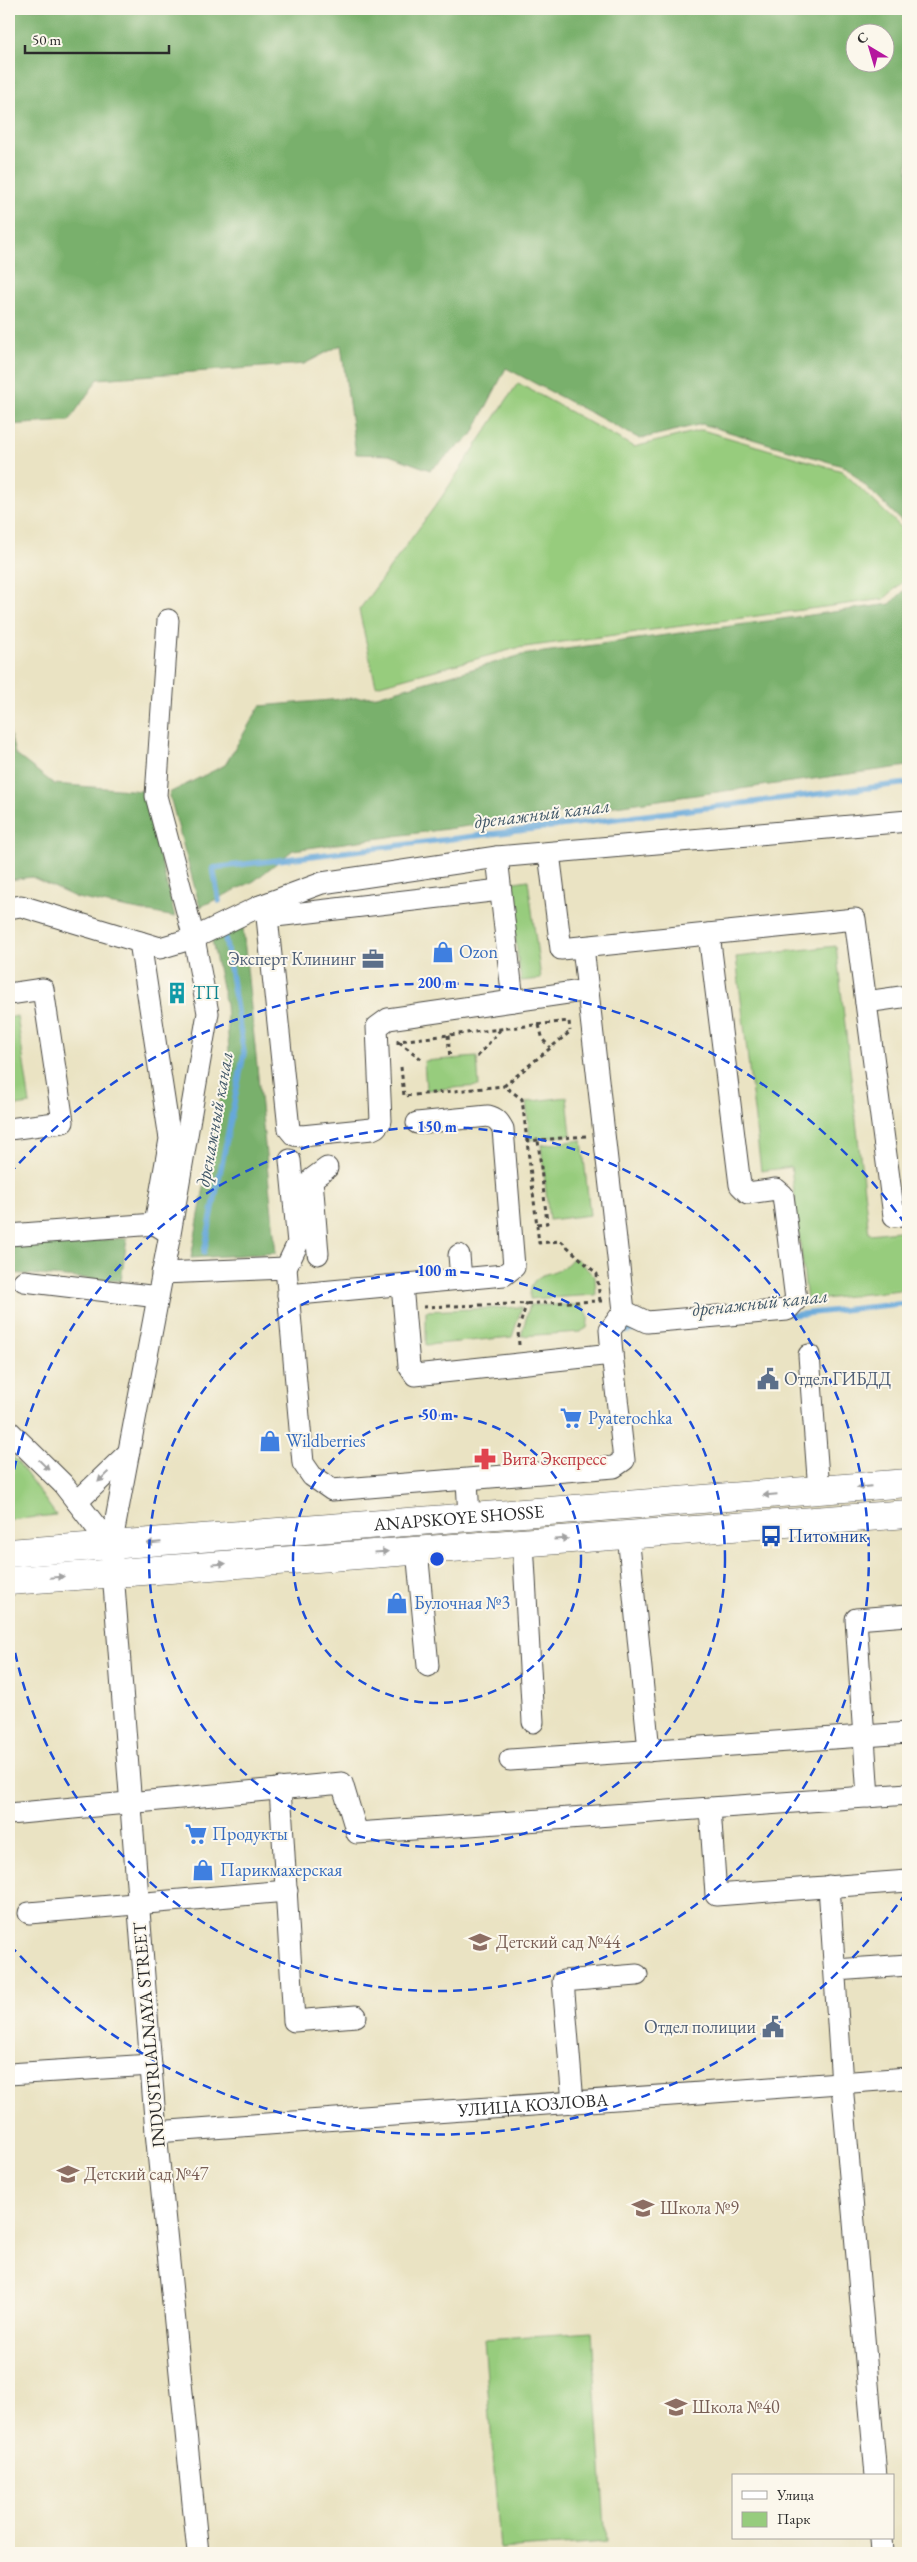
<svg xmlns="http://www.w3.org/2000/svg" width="917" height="2562" viewBox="0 0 917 2562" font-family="'EB Garamond',serif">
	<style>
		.green { fill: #97cc7d; stroke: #617c54 }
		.forest { fill: #79b06c; stroke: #526e4c; fill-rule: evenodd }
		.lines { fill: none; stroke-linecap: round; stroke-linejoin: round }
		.stream { stroke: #66a8da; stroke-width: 5.5 }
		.minor-casing { stroke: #484742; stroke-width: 23 }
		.highway-casing { stroke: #484742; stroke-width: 29 }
		.path { stroke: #484742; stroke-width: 3; stroke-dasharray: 4 4; stroke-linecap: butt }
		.minor { stroke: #fff; stroke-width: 21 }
		.highway { stroke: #fff; stroke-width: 28 }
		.oneway { fill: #a0a0a0 }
		.ring { fill: none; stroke: #1d4ed8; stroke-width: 2.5; stroke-dasharray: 9 6 }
		.labels { text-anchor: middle; stroke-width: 4; stroke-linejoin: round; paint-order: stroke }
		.shop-label { font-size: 18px; fill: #366cbe; stroke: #fbf7ec; text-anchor: start }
		.service-label { font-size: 18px; fill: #4e5e75; stroke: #fbf7ec; text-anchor: end }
		.culture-label { font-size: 18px; fill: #0d838f; stroke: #fbf7ec; text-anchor: start }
		.health-label { font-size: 18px; fill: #be3a42; stroke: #fbf7ec; text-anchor: start }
		.street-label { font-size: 18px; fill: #2b2b2b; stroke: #fbf7ec }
		.transit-label { font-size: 18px; fill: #164399; stroke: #fbf7ec; text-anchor: start }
		.education-label { font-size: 18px; fill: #785e54; stroke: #fbf7ec; text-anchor: start }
		.water-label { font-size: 19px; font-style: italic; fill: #405768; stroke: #fbf7ec }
		.centre { fill: #1d4ed8; stroke: #fbf7ec; stroke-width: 2.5 }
		.ring-label { font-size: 15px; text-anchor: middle; font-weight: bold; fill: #1d4ed8; stroke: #fbf7ec; stroke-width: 4; stroke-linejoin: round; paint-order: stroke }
	</style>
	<rect width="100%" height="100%" fill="#fbf7ec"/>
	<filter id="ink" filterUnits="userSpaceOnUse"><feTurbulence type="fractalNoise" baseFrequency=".02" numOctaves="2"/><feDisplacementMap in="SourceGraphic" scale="10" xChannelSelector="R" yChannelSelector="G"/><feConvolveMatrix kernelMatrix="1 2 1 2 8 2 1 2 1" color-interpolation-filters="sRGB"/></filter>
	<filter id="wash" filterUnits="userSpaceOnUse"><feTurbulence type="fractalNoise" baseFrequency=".0096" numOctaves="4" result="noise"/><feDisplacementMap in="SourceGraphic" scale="20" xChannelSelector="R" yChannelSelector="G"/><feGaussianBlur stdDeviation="1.12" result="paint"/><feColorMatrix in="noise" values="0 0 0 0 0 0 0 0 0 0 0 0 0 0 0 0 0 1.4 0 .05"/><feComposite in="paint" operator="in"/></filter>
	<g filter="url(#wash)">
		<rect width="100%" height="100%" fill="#eae3c3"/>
		<g class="green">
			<path d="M518,383L634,447L702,430L842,471L908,534V577L884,599L517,648L376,686L359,610L441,498Z"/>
			<path d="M528,880L541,979L521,981L508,883Z"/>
			<path d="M836,946L869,1234L908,1230V1289L807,1301L791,1167L761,1171L736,957Z"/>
			<path d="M17,1016L30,1104L9,1107V1018Z"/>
			<path d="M477,1057L479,1086L426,1090L424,1061Z"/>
			<path d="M567,1097L571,1135L530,1140L526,1102Z"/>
			<path d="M582,1140L590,1215L549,1220L541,1145Z"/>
			<path d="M572,1259H577L595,1277L596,1295L530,1299C529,1266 556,1280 572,1259Z"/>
			<path d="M530,1305H581C589,1312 589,1317 587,1328L580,1332L521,1336Z"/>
			<path d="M522,1307L512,1337L426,1345V1311Z"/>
			<path d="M9,1453L18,1462L56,1515L9,1520Z"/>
			<path d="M592,2332L606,2542L500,2549L484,2339Z"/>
		</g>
		<g class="forest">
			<path d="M9,9H908V527L846,467L702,424L640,439L506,368L472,435L430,470L389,455L356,454L341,345L304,364L98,379L69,421L9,425ZM854,32H884V62H854Z"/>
			<path d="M908,587V766L293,850L254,881L200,907L169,793L225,765L260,706L377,696L522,655L890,604Z"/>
			<path d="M9,729L15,754L54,784L143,791L175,917L77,898L32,877L9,880Z"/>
			<path d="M242,919L276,1253L191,1258L229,1052L226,1005L211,936Z"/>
			<path d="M127,1238L121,1281L9,1273V1247Z"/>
			<path d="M9,1293L12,1326L9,1360Z"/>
		</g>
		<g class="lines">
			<g class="stream">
				<path d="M219,901L213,868L908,783"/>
				<path d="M204,1253L244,1053L224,931"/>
				<path d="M792,1315L908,1303"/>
				<path d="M616,1332L643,1329"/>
			</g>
		</g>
	</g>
	<g filter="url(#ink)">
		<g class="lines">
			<g class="minor-casing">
				<g id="minor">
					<path d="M549,853L561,949L855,919L894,1216L908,1214"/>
					<path d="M260,906L267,917L289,1129L294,1135L302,1136L372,1129L376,1127L381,1121L377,1027L388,1019L513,1001L497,857"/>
					<path d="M9,908L21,906L160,948L194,938L156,796L168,620"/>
					<path d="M267,917L500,890"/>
					<path d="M140,942L170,1139L155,1224"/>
					<path d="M583,947L624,1311L610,1330L612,1354"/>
					<path d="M9,994L43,989L63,1122L9,1129"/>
					<path d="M513,1001L588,990"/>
					<path d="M866,1002L908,996"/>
					<path d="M9,1235L155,1224L166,1231"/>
					<path d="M318,1254L312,1179L327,1168"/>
					<path d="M459,1255L461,1279"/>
					<path d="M286,1268L298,1243L290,1160"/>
					<path d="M162,1273L286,1268L303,1463L312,1476L332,1490L614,1467L624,1460L612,1354L415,1375L409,1366L402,1285"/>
					<path d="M24,1281L158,1297"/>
					<path d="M288,1295L504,1275L514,1267L503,1129C499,1121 496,1118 488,1116L417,1123"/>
					<path d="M624,1311L647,1322L787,1310L796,1300L783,1195L776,1189L748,1193L740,1185L709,934"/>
					<path d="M809,1355L819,1491"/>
					<path d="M9,1431L63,1484L111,1546"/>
					<path d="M467,1480L469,1518"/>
					<path d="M77,1502L129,1452"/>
					<path d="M628,1534L649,1751"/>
					<path d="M523,1542L533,1722"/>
					<path d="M417,1550L428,1666"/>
					<path d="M510,1760L908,1733"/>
					<path d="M280,1788L294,2021L356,2016"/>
					<path d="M868,1797L856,1619L908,1615"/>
					<path d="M710,1808L716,1895L908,1881"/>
					<path d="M9,1814L342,1783L357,1833L908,1794"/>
					<path d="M829,1886L842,2084L876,2476"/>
					<path d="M29,1913L287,1891"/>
					<path d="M835,1970L908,1965"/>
					<path d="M9,2074L151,2065"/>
					<path d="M573,2103L563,1981L637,1975"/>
					<path id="s1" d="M156,2132L908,2078"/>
					<path d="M881,2538L882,2553"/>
					<path d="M198,2553L156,2132L111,1546L170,1234L208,1013L194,938L260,906L322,883L497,857L908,821"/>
				</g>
			</g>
			<g class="highway-casing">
				<g id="highway">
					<path id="s2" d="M9,1553L908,1483"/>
					<path d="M9,1581L908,1514"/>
				</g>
			</g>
			<g class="path">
				<path d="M539,1025L543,1040L550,1047"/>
				<path d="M448,1035L450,1059"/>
				<path d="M399,1042L424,1061"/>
				<path d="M398,1044V1041L569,1021L570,1031"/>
				<path d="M477,1057L500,1030"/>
				<path d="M401,1067L404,1096L504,1086"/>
				<path d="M586,1136L527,1141L539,1243L561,1241L597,1274L600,1301"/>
				<path d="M527,1141L522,1099L504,1086L571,1031"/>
				<path d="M537,1224L547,1223L538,1140"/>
				<path d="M423,1307L602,1301"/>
				<path d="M519,1345L518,1331L527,1302"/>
			</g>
			<use href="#minor" class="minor"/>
			<use href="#highway" class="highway"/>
		</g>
		<defs><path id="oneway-solid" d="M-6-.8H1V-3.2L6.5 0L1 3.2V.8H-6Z" transform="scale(1.25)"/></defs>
		<g class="oneway">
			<use href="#oneway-solid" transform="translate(44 1465) rotate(45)"/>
			<use href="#oneway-solid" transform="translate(103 1477) rotate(136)"/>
			<use href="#oneway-solid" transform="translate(864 1487) rotate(175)"/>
			<use href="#oneway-solid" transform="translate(770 1495) rotate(175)"/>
			<use href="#oneway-solid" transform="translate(561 1539) rotate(-4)"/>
			<use href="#oneway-solid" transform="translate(154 1543) rotate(175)"/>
			<use href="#oneway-solid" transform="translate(381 1552) rotate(-4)"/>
			<use href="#oneway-solid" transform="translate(219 1564) rotate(-4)"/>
			<use href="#oneway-solid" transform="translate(57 1577) rotate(-5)"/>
		</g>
	</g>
	<g class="ring">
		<circle cx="437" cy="1559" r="144"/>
		<circle cx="437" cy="1559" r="288"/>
		<path d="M9 1499A432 432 0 1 1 9 1619"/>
		<path d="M906 1893A576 576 0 0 1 9 1944M9 1174A576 576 0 0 1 906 1225"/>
	</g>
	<defs>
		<g id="shop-bare" transform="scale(1.725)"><path d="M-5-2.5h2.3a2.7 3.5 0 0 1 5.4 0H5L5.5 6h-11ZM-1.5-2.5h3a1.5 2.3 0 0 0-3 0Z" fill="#3f7fe0" stroke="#fbf7ec" stroke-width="2.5" paint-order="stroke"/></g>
		<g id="office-bare" transform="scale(1.725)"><path d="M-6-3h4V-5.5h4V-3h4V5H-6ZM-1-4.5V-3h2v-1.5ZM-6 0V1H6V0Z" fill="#5c6f8a" stroke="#fbf7ec" stroke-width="2.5" paint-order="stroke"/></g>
		<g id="building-bare" transform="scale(1.725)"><path d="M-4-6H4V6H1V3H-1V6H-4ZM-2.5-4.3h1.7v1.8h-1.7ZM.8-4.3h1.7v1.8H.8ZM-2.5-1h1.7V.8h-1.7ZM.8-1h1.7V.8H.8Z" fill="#0f9aa8" stroke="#fbf7ec" stroke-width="2.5" paint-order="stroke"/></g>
		<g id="civic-bare" transform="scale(1.725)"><path d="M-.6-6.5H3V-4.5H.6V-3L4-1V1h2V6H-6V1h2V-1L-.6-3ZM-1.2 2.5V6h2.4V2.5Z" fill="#5c6f8a" stroke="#fbf7ec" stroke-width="2.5" paint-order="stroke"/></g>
		<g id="supermarket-bare" transform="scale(1.725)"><path d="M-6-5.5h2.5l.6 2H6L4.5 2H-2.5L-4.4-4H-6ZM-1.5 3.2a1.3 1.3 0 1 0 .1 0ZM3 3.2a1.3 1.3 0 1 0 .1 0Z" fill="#3f7fe0" stroke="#fbf7ec" stroke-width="2.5" paint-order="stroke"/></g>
		<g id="pharmacy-bare" transform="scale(1.725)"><path d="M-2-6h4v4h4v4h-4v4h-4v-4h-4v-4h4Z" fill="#e0444e" stroke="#fbf7ec" stroke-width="2.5" paint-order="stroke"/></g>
		<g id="bus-bare" transform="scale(1.725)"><path d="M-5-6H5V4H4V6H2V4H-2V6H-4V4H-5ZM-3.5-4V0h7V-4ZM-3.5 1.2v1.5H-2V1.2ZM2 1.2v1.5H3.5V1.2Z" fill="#1a4fb4" stroke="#fbf7ec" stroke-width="2.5" paint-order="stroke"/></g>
		<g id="school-bare" transform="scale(1.725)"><path d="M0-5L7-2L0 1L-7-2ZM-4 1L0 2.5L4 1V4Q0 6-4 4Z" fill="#8d6e63" stroke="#fbf7ec" stroke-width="2.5" paint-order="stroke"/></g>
	</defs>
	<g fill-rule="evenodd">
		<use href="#shop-bare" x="443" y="952"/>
		<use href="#office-bare" x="373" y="959"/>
		<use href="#building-bare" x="177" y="993"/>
		<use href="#civic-bare" x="768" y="1379"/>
		<use href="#supermarket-bare" x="571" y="1418"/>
		<use href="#shop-bare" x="270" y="1441"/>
		<use href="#pharmacy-bare" x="485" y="1459"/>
		<use href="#bus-bare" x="771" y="1536"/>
		<use href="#shop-bare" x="397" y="1603"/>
		<use href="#supermarket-bare" x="196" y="1834"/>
		<use href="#shop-bare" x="203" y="1870"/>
		<use href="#school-bare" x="480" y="1942"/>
		<use href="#civic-bare" x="773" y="2027"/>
		<use href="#school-bare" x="68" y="2174"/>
		<use href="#school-bare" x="643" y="2208"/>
		<use href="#school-bare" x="676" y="2407"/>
	</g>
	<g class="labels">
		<g class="shop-label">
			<text x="459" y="958">Ozon</text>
			<text x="588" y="1424">Pyaterochka</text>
			<text x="286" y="1447">Wildberries</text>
			<text x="414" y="1609">Булочная №3</text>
			<text x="212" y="1840">Продукты</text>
			<text x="220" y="1876">Парикмахерская</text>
		</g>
		<g class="service-label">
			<text x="356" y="965">Эксперт Клининг</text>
			<text x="784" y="1385" text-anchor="start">Отдел ГИБДД</text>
			<text x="756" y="2033">Отдел полиции</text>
		</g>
		<g class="culture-label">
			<text x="193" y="999">ТП</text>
		</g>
		<g class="health-label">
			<text x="502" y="1465">Вита Экспресс</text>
		</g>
		<g class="street-label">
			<text dy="6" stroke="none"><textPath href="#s2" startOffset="451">ANAPSKOYE SHOSSE</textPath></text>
			<text transform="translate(149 2035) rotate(-95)" y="6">INDUSTRIALNAYA STREET</text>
			<text dy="6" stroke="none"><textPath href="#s1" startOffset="378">УЛИЦА КОЗЛОВА</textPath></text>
		</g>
		<g class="transit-label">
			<text x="788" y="1542">Питомник</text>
		</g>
		<g class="education-label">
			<text x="496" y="1948">Детский сад №44</text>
			<text x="84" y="2180">Детский сад №47</text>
			<text x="660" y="2214">Школа №9</text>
			<text x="692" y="2413">Школа №40</text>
		</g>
		<g class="water-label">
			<text transform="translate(542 813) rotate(-7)" y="7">дренажный канал</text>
			<text transform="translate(214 1119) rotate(-80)" y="7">дренажный канал</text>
			<text transform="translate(760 1302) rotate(-6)" y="7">дренажный канал</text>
		</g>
	</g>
	<circle cx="437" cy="1559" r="8" class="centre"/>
	<g class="ring-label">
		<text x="437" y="988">200 m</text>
		<text x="437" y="1132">150 m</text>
		<text x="437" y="1276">100 m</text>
		<text x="437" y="1420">50 m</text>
	</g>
	<rect width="917" height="2562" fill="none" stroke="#fbf7ec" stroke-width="30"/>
	<rect x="732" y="2474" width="162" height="65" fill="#fbf7ec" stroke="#a8a59f"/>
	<rect x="742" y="2491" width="25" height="8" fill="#ffffff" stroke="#a8a59f"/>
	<text x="777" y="2500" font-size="15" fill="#2b2b2b">Улица</text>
	<rect x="742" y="2512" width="25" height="15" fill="#97cc7d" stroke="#a8a59f"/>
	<text x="777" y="2524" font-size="15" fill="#2b2b2b">Парк</text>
	<g transform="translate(870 48) rotate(322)"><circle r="24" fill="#fbf7ec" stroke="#a8a59f"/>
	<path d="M0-4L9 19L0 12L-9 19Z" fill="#b5179e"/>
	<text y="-8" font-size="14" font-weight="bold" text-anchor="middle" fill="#2b2b2b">С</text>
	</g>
	<path d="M25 45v8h144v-8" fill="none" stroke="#2b2b2b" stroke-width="2.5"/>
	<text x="32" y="45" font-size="15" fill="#2b2b2b" stroke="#fbf7ec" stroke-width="4" paint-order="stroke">50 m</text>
</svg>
